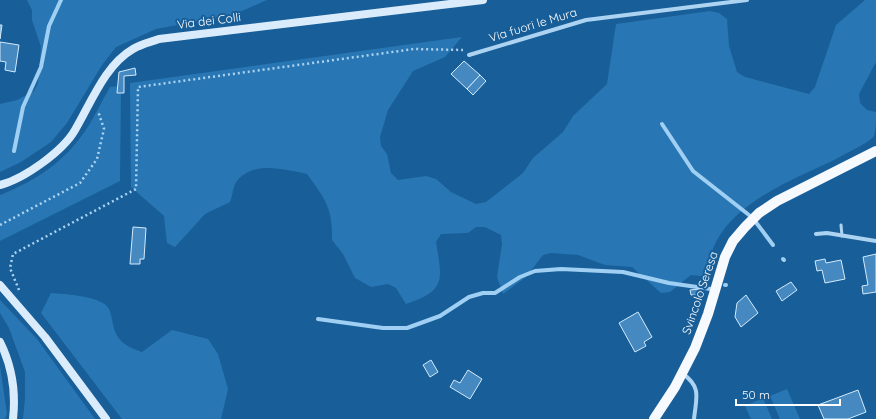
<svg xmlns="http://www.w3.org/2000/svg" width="876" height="419" viewBox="0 0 876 419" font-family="Quicksand,sans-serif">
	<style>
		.green { fill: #2877b4 }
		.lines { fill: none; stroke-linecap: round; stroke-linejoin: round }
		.stream { stroke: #9fcff3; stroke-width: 4 }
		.building { fill: #4589c0; stroke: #d3eafc }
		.path { stroke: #acd3f1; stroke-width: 2.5; stroke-dasharray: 2 3; stroke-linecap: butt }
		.lane { stroke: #acd3f1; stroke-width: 3 }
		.street { stroke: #acd3f1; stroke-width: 4 }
		.secondary { stroke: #daecfc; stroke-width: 8 }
		.primary { stroke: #f6faff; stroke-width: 10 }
		.labels { text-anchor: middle; stroke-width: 4; stroke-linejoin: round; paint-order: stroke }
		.street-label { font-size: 12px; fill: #fff; stroke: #185e98 }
	</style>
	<rect width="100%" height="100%" fill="#185e98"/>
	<g class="green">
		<path d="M27,0H267L235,14L156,29L116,47L102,65L67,123L51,142L21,162L0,172V104L17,100L34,91L38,83L41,47L32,20V10Z"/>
		<path d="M865,0H876V62L859,94L860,103L867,110L876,112C876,118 876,130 874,136C869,143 846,153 838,158C795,179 731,202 713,249C710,257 711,268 710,277L691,275L670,292L661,293L632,267L605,265L578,255L551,253L543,255L526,277L503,294L497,277L502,244L501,235L485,227H476L468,233L441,234L436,242C442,279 447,291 406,304L396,288L388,284L371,287L355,278L343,254L332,240C333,208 325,199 307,174C284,170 251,159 235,184C233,189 232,197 230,202L205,214L175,247L167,243L164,216L131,187L130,83L462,37L445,57L413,71L388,110L380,137L381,146L387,154L391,173L398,180L426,176L436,179L451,192L476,204L486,202L523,173L533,158L563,132L573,116L607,84L616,24L710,11L719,13L727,19L729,46L737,72L745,77L809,94L815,87L836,25Z"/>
		<path d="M121,86L120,181L0,241V195C31,183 60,165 80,138C92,123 100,104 110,87Z"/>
		<path d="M51,293C64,294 103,296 109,309C111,313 112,320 113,324C116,341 127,347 142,352L172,330L208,339L218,354L228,389L221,419H122L41,313Z"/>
		<path d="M0,300L37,339L95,419H23L25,398V372L9,328L0,313Z"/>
		<path d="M0,366L7,414L5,419H0Z"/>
		<path d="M787,389L800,419H780L770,396Z"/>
		<path d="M763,398L772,419H751L745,406Z"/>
	</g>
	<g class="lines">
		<g class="stream">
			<path d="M662,124L693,171L749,215"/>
			<path d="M14,151L23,107L41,67L49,26L61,0"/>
			<path d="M755,221L773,245"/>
			<path d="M783,259L784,260"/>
			<path d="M725,285H726"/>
			<path d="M318,319L383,328H407L440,316L469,297L483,293H495L520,277L535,271L561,269L623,272L669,283L711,289"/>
		</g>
	</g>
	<g class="building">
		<path d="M0,25H2L0,39Z"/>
		<path d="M0,42L19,45L15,72L5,70L6,62L0,61Z"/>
		<path d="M464,61L480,75L467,89L451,74Z"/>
		<path d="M135,68L136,75L124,76V93H117L119,72Z"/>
		<path d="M480,75L486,81L473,95L467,89Z"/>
		<path d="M133,227L146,228L144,259H140V264H130Z"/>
		<path d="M876,254V292L863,294L862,286L868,285L863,257Z"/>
		<path d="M825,259L826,263L841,260L845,279L825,283L822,270L817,271L815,261Z"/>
		<path d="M791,282L797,290L782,301L776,291Z"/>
		<path d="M700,289V295H691L690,290Z"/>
		<path d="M746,295L758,313L741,327L735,317L737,303Z"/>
		<path d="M638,312L652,337L644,342L646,346L635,352L619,323Z"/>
		<path d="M431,360L438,372L430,377L423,365Z"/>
		<path d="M468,370L482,379L470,399L450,387L454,380L460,383Z"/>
		<path d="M858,390L866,412L848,419H824L818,405Z"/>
	</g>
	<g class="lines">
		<g class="path">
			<path d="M0,225L80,183L97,159L104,129L98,111"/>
			<path d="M19,290L10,268L13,254L136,189L138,87L414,49L463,50"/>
		</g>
		<path class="lane" d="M841,225L842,236"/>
		<g class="street">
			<path d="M469,55L586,20L747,0"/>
			<path d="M816,234L827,233L876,241"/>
			<path d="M683,374C702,387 696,399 694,419"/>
		</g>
		<g class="secondary">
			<path d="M0,185C24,179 63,151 75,130C91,103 105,65 133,49C141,44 151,42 159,39L483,0"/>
			<path d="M0,285L45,337L106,419"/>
			<path d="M0,342C12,366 16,392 13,419"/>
		</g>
		<path class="primary" d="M654,419L675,387L695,348L708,314L725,257L733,241L745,227L759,213L777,201L876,151"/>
	</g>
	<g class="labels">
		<g class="street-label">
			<text transform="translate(209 21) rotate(-7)" y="4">Via dei Colli</text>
			<text transform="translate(533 25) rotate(-17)" y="4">Via fuori le Mura</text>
			<text transform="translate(700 293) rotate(-71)" y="4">Svincolo Seresa</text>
		</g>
	</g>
	<path d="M736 399v6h104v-6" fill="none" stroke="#ffffff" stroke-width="2"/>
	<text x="742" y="399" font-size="12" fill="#ffffff" stroke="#185e98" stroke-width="3" paint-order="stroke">50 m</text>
</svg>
